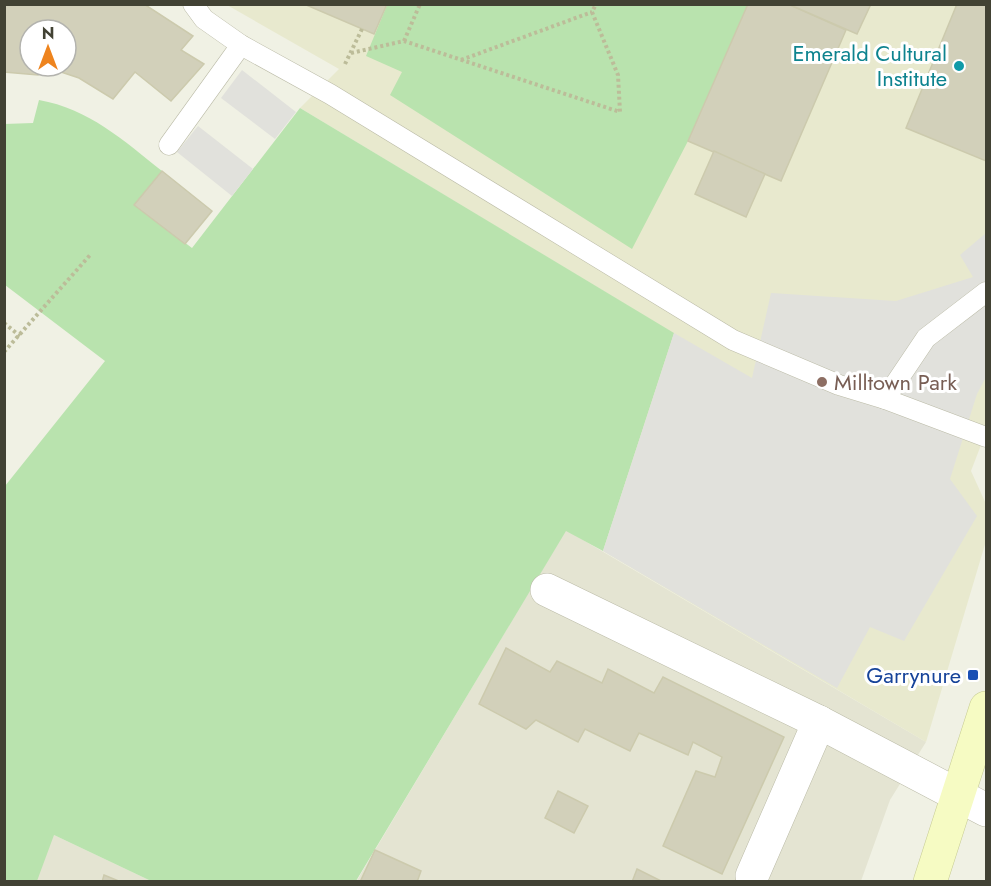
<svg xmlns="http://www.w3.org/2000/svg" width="991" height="886" viewBox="0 0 991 886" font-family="Jost,sans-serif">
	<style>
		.residential { fill: #e4e4d2 }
		.education { fill: #e8e9ce }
		.green { fill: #b9e3ae }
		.parking { fill: #e1e1dc }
		.building { fill: #d2d0ba; stroke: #cccaad; stroke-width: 1.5 }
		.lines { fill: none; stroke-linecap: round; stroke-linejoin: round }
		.service-casing { stroke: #bbbba7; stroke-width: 21 }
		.minor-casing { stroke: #bbbba7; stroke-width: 34 }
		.secondary-casing { stroke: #c7cc93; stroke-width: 34 }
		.path { stroke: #bcbc99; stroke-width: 4; stroke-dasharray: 3 3; stroke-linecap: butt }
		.service { stroke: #fff; stroke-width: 20 }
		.minor { stroke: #fff; stroke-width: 33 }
		.secondary { stroke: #f6fbc3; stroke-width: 33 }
		.culture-dot { fill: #0f9aa8; stroke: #fff; stroke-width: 2 }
		.education-dot { fill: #8d6e63; stroke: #fff; stroke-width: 2 }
		.transit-dot { fill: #1a4fb4; stroke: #fff; stroke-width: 2 }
		.labels { text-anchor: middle; stroke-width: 6; stroke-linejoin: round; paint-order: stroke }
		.culture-label { font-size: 22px; fill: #0d838f; stroke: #fff; text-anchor: end }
		.education-label { font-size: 22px; fill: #785e54; stroke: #fff; text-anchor: start }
		.transit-label { font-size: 22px; fill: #164399; stroke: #fff; text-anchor: end }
	</style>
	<rect width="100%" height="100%" fill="#f0f1e4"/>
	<g class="residential">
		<path d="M566,530L926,742L890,800L861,881L356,882Z"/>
		<path d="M4,811L54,835L151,881H5Z"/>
	</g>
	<path class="education" d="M227,5H986V432L971,471L986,504V541L926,742L603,551L673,333L300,108L339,69Z"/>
	<g class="green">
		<path d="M387,5H748L688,141L632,249L390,95L402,72L366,56Z"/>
		<path d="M39,100C89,109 123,140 162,171L135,205L192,248L300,108L674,333L603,551L566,531L356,881H151L54,835L37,881H5V486L105,361L5,285L4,124L33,123Z"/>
	</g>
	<g class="parking">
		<path d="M242,70L296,112L275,139L221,98Z"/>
		<path d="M198,126L253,169L232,196L177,152Z"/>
		<path d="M986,233V377L977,394L950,479L977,516L904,641L870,627L837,688L603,551L674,333L752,378L771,293L896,301L973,277L960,255Z"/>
	</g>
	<g class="building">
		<path d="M4,4H144L193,36L181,50L204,64L171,101L135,72L113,99L79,78L43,66H66V30H30V66H40L38,75L4,72Z"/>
		<path d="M304,4H387L374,34Z"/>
		<path d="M748,4H788L846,30L781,181L688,141Z"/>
		<path d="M788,4H871L857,34Z"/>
		<path d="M957,4H986V161L906,128Z"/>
		<path d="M714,151L765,174L746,217L695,194Z"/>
		<path d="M162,171L212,211L185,244L134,205Z"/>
		<path d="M506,648L550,672L557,661L602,683L608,669L654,693L663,677L784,737L722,874L663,846L696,771L715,777L722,757L693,742L688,755L639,733L630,751L585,729L578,742L536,720L526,729L479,704Z"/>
		<path d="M558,791L588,806L574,833L545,818Z"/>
		<path d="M375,850L421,871L417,882H360Z"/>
		<path d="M637,869L663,882H632Z"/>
		<path d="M104,875L121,882H102Z"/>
	</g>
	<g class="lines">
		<g class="service-casing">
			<g id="service">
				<path d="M193,4L204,19L241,45L330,94L733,340L839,385L885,399L986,437"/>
				<path d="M169,145L241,45"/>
				<path d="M885,399L926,338L986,292"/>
			</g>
		</g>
		<g class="minor-casing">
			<g id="minor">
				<path d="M547,590L819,722L986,810"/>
				<path d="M752,876L819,722"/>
			</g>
		</g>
		<g class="secondary-casing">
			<path id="secondary" d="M930,882L986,708"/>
		</g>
		<g class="path">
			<path d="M404,41L420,4"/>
			<path d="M351,53L404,41L620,112L618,75L592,12L596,4"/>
			<path d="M461,60L592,12"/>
			<path d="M345,64L362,29"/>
			<path d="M4,323L20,336"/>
			<path d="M4,352L91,254"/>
		</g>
		<use href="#service" class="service"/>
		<use href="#minor" class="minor"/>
		<use href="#secondary" class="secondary"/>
	</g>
	<circle class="culture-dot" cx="959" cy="66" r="6"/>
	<circle class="education-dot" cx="822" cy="382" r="6"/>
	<rect class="transit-dot" x="967" y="669" width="12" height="12" rx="3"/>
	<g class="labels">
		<g class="culture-label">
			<text x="947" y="61">Emerald Cultural<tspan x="947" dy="25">Institute</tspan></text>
		</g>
		<g class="education-label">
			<text x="834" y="390">Milltown Park</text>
		</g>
		<g class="transit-label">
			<text x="961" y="683">Garrynure</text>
		</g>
	</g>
	<rect width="991" height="886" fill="none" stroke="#424234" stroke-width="12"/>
	<g transform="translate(48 48)"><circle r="28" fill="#ffffff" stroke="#b3b3ae" stroke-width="1.5"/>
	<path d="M0-4.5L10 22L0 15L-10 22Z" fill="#ee841e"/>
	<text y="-9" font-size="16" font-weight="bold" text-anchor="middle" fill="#424234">N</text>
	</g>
</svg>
